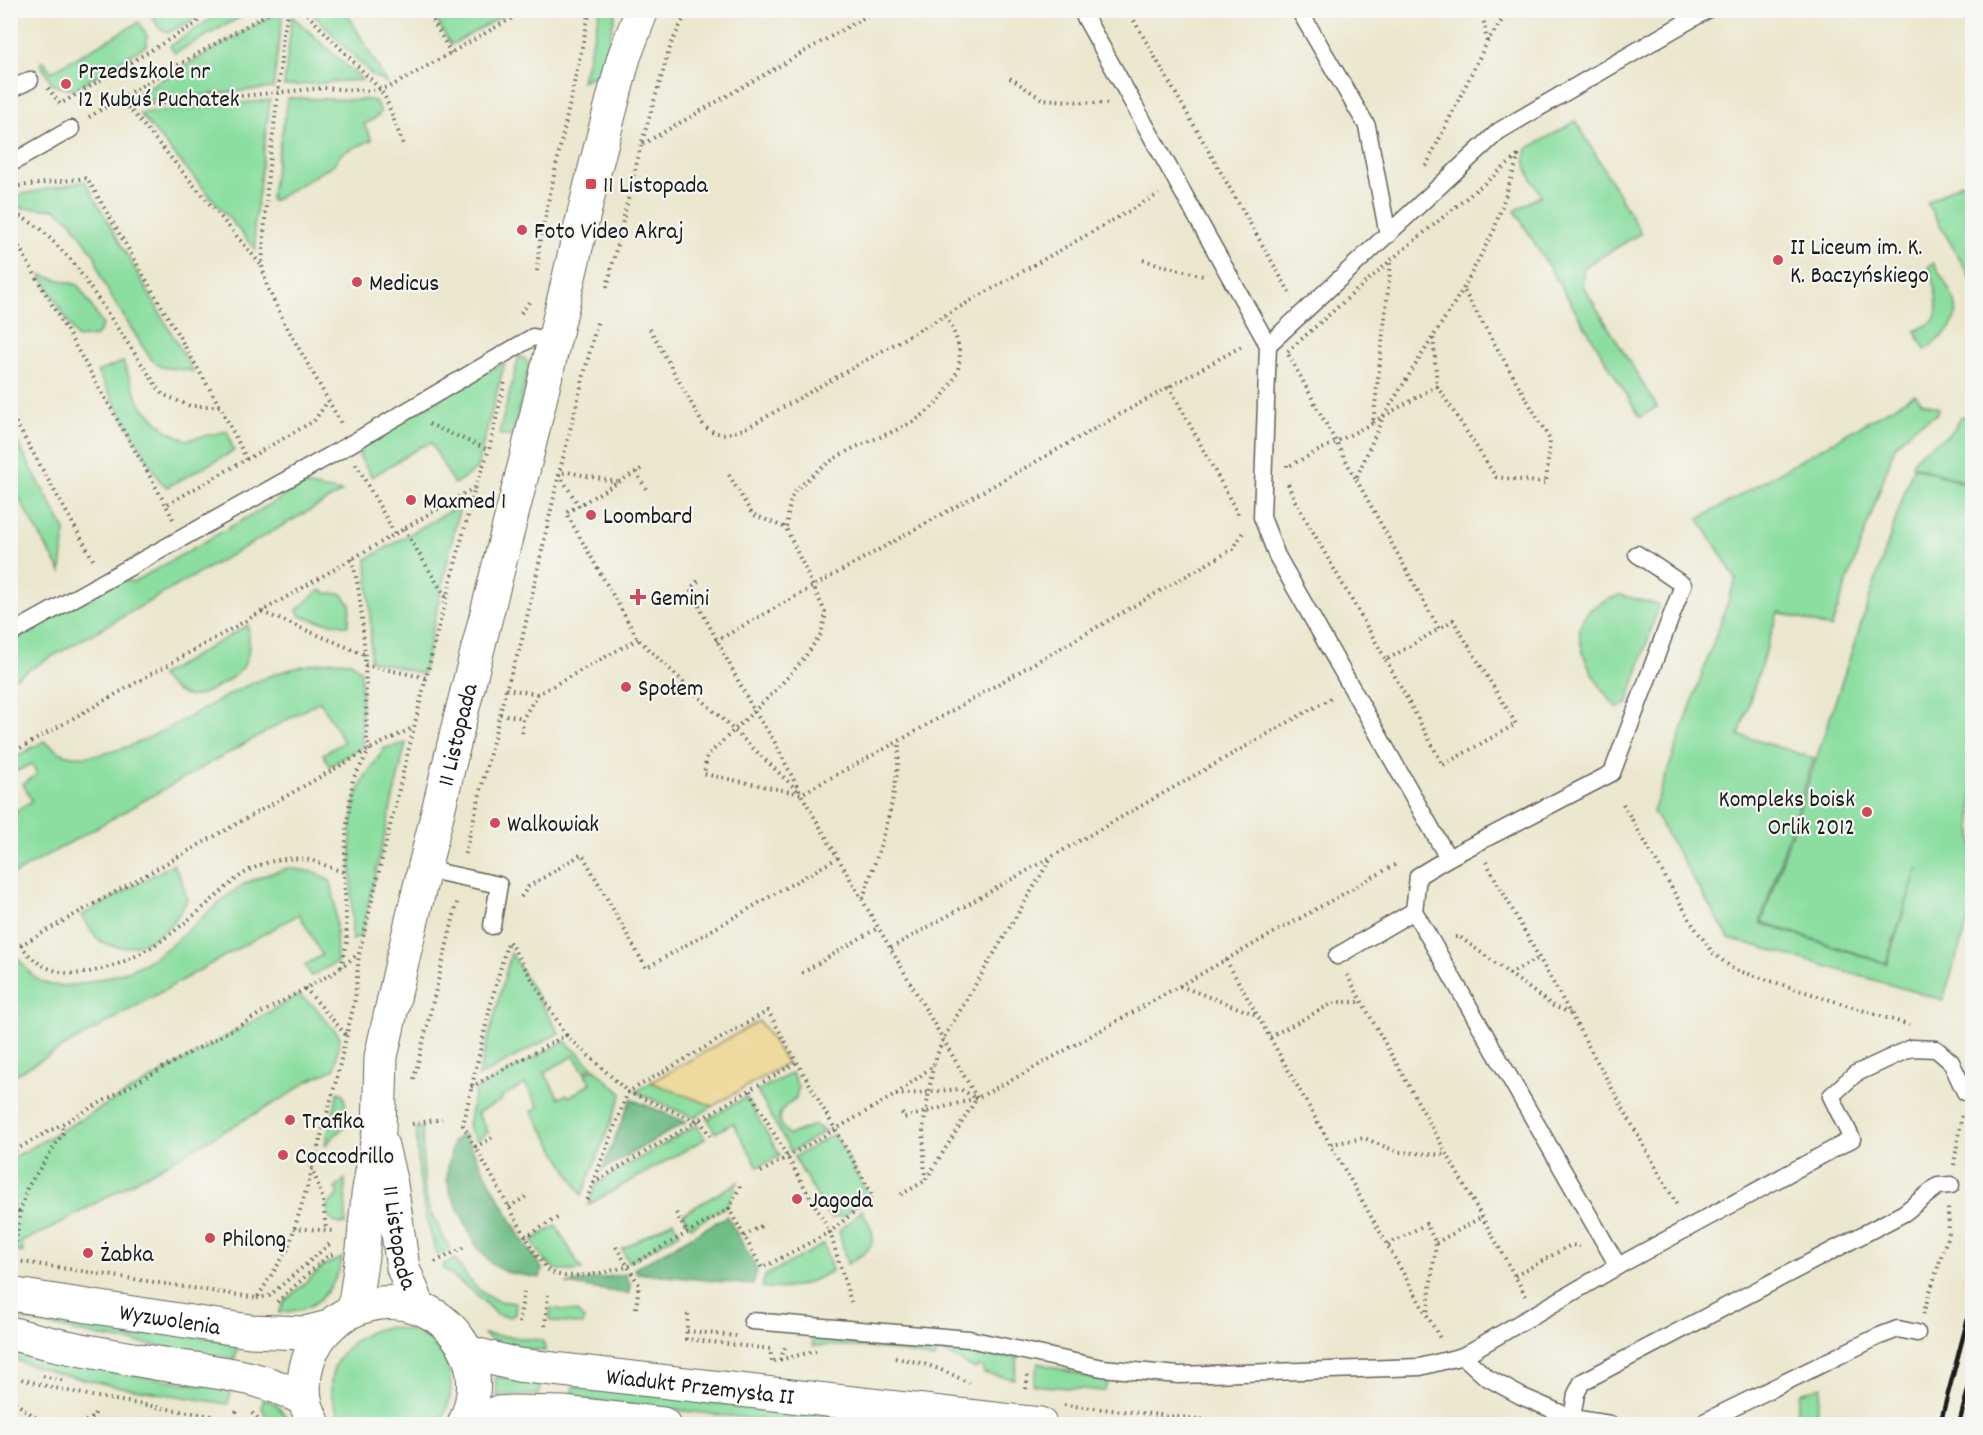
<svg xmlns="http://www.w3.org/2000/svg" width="1983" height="1435" viewBox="0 0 1983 1435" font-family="Dekko,sans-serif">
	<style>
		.green { fill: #8bdea0; stroke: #547d5e; stroke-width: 1.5 }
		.forest { fill: #70bd86; stroke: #466c51; stroke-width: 1.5 }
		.sand { fill: #eeda9e; stroke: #857b5d; stroke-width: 1.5 }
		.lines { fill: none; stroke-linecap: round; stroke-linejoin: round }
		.service-casing { stroke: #64635a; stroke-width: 19 }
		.tertiary-casing { stroke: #64635a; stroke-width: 35 }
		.secondary-casing { stroke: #64635a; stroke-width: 35 }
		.path { stroke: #64635a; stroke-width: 4; stroke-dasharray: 1.5 4.5; stroke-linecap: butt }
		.service { stroke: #fff; stroke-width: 16 }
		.tertiary { stroke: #fff; stroke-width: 33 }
		.secondary { stroke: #fff; stroke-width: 33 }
		.rail { stroke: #1c1c1c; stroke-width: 4.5 }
		.poi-dot { fill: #d1495b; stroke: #f6f6f2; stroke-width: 2 }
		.labels { text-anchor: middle; stroke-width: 4.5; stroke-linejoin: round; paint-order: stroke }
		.poi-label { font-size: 24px; fill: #1c1c1c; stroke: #f6f6f2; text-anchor: start }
		.street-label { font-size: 24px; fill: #1c1c1c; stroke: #f6f6f2 }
	</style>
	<rect width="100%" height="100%" fill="#f6f6f2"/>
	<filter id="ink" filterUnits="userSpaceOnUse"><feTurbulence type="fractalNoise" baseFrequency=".0167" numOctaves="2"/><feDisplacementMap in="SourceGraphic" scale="12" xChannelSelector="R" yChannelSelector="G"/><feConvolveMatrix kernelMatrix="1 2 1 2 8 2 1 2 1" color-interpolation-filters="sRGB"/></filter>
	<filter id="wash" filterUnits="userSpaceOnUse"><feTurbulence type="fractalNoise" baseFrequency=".008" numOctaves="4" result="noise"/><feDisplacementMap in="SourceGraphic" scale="24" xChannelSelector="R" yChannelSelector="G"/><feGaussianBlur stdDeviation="1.35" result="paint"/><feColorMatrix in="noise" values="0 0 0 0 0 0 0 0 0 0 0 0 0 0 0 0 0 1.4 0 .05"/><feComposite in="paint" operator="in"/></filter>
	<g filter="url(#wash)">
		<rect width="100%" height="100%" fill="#ebe7ce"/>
		<g class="green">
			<path d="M159,11H193L196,15L194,19L168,33L159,28L151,15Z"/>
			<path d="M211,11H251L175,53L170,46L212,18Z"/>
			<path d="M280,11H283L273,88L121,103Z"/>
			<path d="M310,11H346L387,83L372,75Z"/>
			<path d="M431,11H511L451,45Z"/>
			<path d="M600,11H616L602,72L582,81Z"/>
			<path d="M292,16L362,80L284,86Z"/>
			<path d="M139,22L147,36V45L72,90L53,85L40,63L44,61L51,72Z"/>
			<path d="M288,98L369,100L375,101L381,112L373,120L364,124L372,140L342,153L333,165L273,201L270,199Z"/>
			<path d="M270,100L254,228L256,250L139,113Z"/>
			<path d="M1576,121L1641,233L1584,267L1582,284L1657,407L1640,417L1515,211L1541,195C1533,181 1521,166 1527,149Z"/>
			<path d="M85,181L193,371L161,367L150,358L110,295L102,279L95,256L70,220L55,209L19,208L16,197L23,194Z"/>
			<path d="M1962,182L1972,200V280L1927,203Z"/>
			<path d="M1934,263C1959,308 1972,315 1925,350L1915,331C1920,328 1929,325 1933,321C1942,310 1933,279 1928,267Z"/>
			<path d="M41,275L78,285L103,325L96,336L77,338Z"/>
			<path d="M519,356L526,360L529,367L512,437L499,434Z"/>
			<path d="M123,362L140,404L166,430L186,440L227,431C231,438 230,444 234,451L167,487L160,481L97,372Z"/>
			<path d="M505,362L476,470L454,484L431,443L420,447L372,477L359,456L364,441Z"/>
			<path d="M1915,394L1922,402L1939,408L1936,415L1918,424L1896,444L1831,628L1778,612L1739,735L1814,758L1760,923L1887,964L1918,867L1886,963L1762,922L1913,467L1972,486V907L1943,1000L1729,938L1653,812L1736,579L1699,519Z"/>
			<path d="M1961,416L1972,420V484L1912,465C1922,439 1949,448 1961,416Z"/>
			<path d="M11,431L65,530L61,572L19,499L11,503Z"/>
			<path d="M304,485L342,492L11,680L10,642L121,579L134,582Z"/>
			<path d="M460,505L423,674L370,660C373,627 368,593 367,559Z"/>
			<path d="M319,590L327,593L342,594L350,604L349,621L347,626C331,621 314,623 299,615L297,610Z"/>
			<path d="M1620,595L1659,605L1627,704L1618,708C1599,691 1565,637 1587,613C1595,604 1609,599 1620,595Z"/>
			<path d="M248,625C249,639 251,650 245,663C242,671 233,677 225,682C195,700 184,704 160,676Z"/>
			<path d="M332,661L351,662L361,671L362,747L330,766L323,754L344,742L320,701L11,876V814L32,801L23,784L37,774L32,764L17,771L12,764V759L44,741C51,745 59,753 67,755C120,765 195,711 240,689C269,674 300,665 332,661Z"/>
			<path d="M406,743L361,936L352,940L351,832L356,797L366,775L385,748Z"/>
			<path d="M173,864L182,881L187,900C183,907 179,915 174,921C158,940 126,955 102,942C94,937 87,923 81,916Z"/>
			<path d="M289,868L317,873L331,882L335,903L337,962L311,976L305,965L322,955L299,914L11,1077V956L14,954C21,961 27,972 36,978C49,988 69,987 84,983C103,979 124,973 141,965C178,946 204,911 238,888C253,878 272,873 289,868Z"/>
			<path d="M511,953L559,1033L478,1077Z"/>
			<path d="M299,995L315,1007L340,1037L335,1069L308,1081L285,1097L46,1231L21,1241L23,1252H11V1159Z"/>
			<path d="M565,1041L593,1067L584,1072L574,1056L544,1072L559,1098L567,1094L569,1097L591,1083L585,1074L595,1069L622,1094L582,1195L532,1111L539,1107L525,1084L501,1097L502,1100L477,1113L488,1132L476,1140L468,1126L475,1090Z"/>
			<path d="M792,1073L798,1087L796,1098C779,1109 772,1118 789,1135L814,1125L825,1131L791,1152L757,1091Z"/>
			<path d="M651,1082L713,1106L694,1118L636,1092Z"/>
			<path d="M338,1092L343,1094L346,1106L345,1126L325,1145Z"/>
			<path d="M746,1097L780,1156L758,1167L733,1123L715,1133L708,1119Z"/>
			<path d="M697,1125L705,1139L588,1205L597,1183Z"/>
			<path d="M416,1128H422L424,1184L429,1209L450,1249L440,1255H437L425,1214L419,1174Z"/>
			<path d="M834,1134L868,1195L844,1216L832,1218L828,1215L794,1157Z"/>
			<path d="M345,1179L346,1224C333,1225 327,1219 327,1206L339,1194L335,1189Z"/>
			<path d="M738,1182L727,1206L691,1227L683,1214Z"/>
			<path d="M862,1210C879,1241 878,1246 847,1264L839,1231Z"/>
			<path d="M673,1221L680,1233L629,1262L622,1249Z"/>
			<path d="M556,1226L582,1270C552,1275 546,1264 532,1240Z"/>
			<path d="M824,1244L832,1271C807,1284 791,1292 762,1287L765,1276Z"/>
			<path d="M342,1258C339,1277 327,1298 308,1307C299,1311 288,1311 279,1313L284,1302L325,1265Z"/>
			<path d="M455,1259C465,1274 477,1294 496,1300C502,1302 510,1302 516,1303L515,1314L510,1317L497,1315L477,1295L446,1271L443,1268L444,1264Z"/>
			<path d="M10,1303L238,1343L235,1359L92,1335L11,1317Z"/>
			<path d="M551,1308L577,1312L584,1319L583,1325L551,1321L549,1319Z"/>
			<path d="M386,1327C401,1328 413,1330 426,1338C454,1356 459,1400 437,1424H345C313,1383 339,1337 386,1327Z"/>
			<path d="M483,1334L540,1340L544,1343L545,1351C523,1348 501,1348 483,1334Z"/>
			<path d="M812,1339L935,1346L1018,1358L1014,1379L984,1373L982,1368L979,1366L975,1369L940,1350L934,1359C899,1350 850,1344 813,1346Z"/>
			<path d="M10,1347C82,1370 157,1379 232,1389L228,1404L114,1386L56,1373L11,1359Z"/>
			<path d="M1038,1363L1108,1382L1104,1391L1033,1385Z"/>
			<path d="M497,1377L541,1383L539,1395L497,1396L495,1378Z"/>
			<path d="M574,1386L907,1424H799L572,1398Z"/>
			<path d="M1822,1386L1814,1424H1794L1800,1393Z"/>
			<path d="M263,1399L276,1404L292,1424H270L262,1408Z"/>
		</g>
		<g class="forest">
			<path d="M631,1099L686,1122L602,1170Z"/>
			<path d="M464,1134L521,1238L542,1269L540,1278L505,1272L492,1264L477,1247L450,1192L447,1180L448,1167L453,1141Z"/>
			<path d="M727,1216L757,1269L753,1285L637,1273L634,1269Z"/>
			<path d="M625,1274L630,1284L629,1294L566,1284Z"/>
		</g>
		<path class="sand" d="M759,1021L787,1063L713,1106L651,1082Z"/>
	</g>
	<g filter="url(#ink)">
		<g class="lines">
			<g class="service-casing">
				<g id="service">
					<path d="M1081,10L1268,345L1262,517L1277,556L1448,858L1418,876L1414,911L1618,1266"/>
					<path d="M1299,10L1367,126L1388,235"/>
					<path d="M10,90L30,80"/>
					<path d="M10,164L71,129"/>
					<path d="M1268,345L1499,131L1707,10"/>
					<path d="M10,634L347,446L533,337L554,341"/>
					<path d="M1448,858L1612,773L1683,585L1637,554"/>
					<path d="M425,869L499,885L492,926"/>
					<path d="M1337,956L1414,911"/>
					<path d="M752,1321L969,1339L1102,1368L1179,1375L1420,1367L1463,1356L1486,1377L1521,1396L1572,1418L1610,1424"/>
					<path d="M1463,1356L1618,1266L1852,1139L1831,1096L1855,1074L1911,1048L1936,1049L1951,1062L1965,1092"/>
					<path d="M1571,1424L1576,1394L1582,1382L1904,1213L1938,1186L1951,1185"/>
					<path d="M1700,1424L1877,1337L1898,1329L1917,1333"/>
				</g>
			</g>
			<g class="tertiary-casing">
				<g id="tertiary">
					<path id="s1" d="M382,1146L391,1184L403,1268L419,1307"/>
					<path id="s2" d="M354,1310L363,1249L368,1195L379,1131L381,1057L402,962L459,723L527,455L591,184L624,57L642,10"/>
				</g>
			</g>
			<g class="secondary-casing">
				<g id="secondary">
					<path id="s3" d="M10,1294L250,1331L305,1333L329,1327"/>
					<path d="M10,1333C62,1348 116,1356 168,1365C218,1373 261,1375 305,1400"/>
					<path id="s4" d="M467,1352L518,1365L1040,1424"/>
					<path d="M314,1424C311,1417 306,1407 305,1399C293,1307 414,1265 463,1345C478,1370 476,1399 464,1424"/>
					<path d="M472,1424L483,1417L497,1413L513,1412L563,1413L663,1424"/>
				</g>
			</g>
			<g class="path">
				<path d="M289,10L283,34L278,94L268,174L262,266L267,286L284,322L341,423"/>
				<path d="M303,10L380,89L386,99L403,144"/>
				<path d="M427,10L451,53"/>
				<path d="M1128,10L1291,295"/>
				<path d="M1482,10L1487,42"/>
				<path d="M1010,78L1042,99L1109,104"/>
				<path d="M48,88L60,104L197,23L202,13V10"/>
				<path d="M110,104L274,10"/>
				<path d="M128,107L262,266"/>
				<path d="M89,117L109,105L128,107L323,88L372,91L392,86L526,10"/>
				<path d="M643,144L877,10"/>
				<path d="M1519,155L1494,230L1463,289L1384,415L1356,479L1287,352L1392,259Z"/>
				<path d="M1426,166L1487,42L1509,10"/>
				<path d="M19,186L87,178L219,405"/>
				<path d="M10,210L40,228L73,262L162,394L190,406H220L247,460"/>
				<path d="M10,231L166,505"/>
				<path d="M1143,260L1203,276"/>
				<path d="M537,271L540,240L590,10"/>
				<path d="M607,287L641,145L671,44L688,10"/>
				<path d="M521,313L530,301"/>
				<path d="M650,329L704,426C720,439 733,433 750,426L1159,194"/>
				<path d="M1169,386L1238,514"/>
				<path d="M1437,386L1496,477L1546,483L1550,440L1463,289"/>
				<path d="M10,412L95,563"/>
				<path d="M1373,422L1437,386L1433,335"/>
				<path d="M429,424L489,450"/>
				<path d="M356,464L395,534"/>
				<path d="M1287,465V467L1373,423L1391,263"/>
				<path d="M641,469L566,513L638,639L798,791"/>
				<path d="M636,472L646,489"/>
				<path d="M729,475L752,514L786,528L826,614L821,634L802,661L776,690L707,756L704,774L801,794L899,741L1233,549L1243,532"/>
				<path d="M1288,484L1294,499L1386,660L1439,629L1356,479"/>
				<path d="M579,506L559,474L567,472L617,482"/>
				<path d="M173,519L166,505L314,421L328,401"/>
				<path d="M786,527C788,517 789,500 795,492C798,487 804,483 808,479C823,465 843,452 863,444C898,429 927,421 949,387C967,360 960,342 945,315"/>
				<path d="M404,529L446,598"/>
				<path d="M698,581L690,589L754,711L773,739L801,794L977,1098L925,1181L900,1195"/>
				<path d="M262,612L364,654"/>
				<path d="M716,641L1244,345"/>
				<path d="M1386,660L1443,765L1516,724L1453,620L1439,629"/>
				<path d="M365,665L427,678"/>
				<path d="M506,689L538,694"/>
				<path d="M500,714L523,718"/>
				<path d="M522,733L523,718L538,694L638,639"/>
				<path d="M10,754L247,620L474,488"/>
				<path d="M1623,804L1693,925L1713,953L1733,969L1909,1025"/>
				<path d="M465,854L506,689L521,644L559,474L598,319"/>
				<path d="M1486,862L1678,1207"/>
				<path d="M521,897L528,887L582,854L646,968L839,857"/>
				<path d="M863,898C880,848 899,795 899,741"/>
				<path d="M1455,937H1460L1553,1006L1570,1013"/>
				<path d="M507,944L490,1007L463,1125L535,1253L547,1269L555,1274L565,1276L591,1275L627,1267L729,1209L762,1268L830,1232L873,1196L768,1011L628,1092L586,1201"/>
				<path d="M21,945C35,966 58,976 84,973C138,964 172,934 212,900C226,888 239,874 256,867C270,860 294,856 310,860C321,863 332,869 344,872"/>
				<path d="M891,948L1331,698"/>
				<path d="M10,951L370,749L414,727"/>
				<path d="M1226,960L1441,1340"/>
				<path d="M341,967L347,942L344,872L347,824L353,779L370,749L367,740C365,680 367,618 352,559"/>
				<path d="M802,973L879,927"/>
				<path d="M1509,974L1539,958"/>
				<path d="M1347,975L1526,1296"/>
				<path d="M1180,986L1257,1015"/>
				<path d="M305,988L346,1035"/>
				<path d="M566,1035L628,1092L696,1121"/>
				<path d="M1270,1037L1335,1002H1362"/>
				<path d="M414,1079L458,899"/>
				<path d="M471,1087L566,1035L508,940"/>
				<path d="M750,1091L830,1232L851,1302"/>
				<path d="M896,1095L960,1089L976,1098"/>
				<path d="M902,1113L904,1118L977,1098L1023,1074L1398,863"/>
				<path d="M700,1120L710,1136"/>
				<path d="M412,1124L442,1119"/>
				<path d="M1331,1144L1364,1138L1398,1152L1447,1155"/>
				<path d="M475,1147L492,1138"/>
				<path d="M10,1153L335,972L358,954"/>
				<path d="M1954,1165L1962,1113"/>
				<path d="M312,1167L323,1200L326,1230"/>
				<path d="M761,1172L895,1095L933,1066L943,1039L1051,858"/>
				<path d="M925,1180L923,1129L933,1066"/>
				<path d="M593,1183L797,1062"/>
				<path d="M10,1202L20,1213"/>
				<path d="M509,1207L527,1196"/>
				<path d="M729,1209L742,1182"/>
				<path d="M676,1213L687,1233"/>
				<path d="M294,1228L334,1231"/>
				<path d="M744,1236L765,1224"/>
				<path d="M525,1237L559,1217"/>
				<path d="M1436,1243L1482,1217"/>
				<path d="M1388,1245L1426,1224L1436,1243L1427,1314"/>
				<path d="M616,1247L639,1285L636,1308"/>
				<path d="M10,1260L257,1298L288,1249L309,1181L336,1081L355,999L359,954L435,641L475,488L489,450L505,381"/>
				<path d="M13,1260L21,1208L27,1188L64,1132L61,1124"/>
				<path d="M435,1262L463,1248"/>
				<path d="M1515,1276L1571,1245L1580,1246"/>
				<path d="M257,1298L269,1296L332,1242"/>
				<path d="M277,1302L328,1256L333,1254"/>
				<path d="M688,1314L686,1339L770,1349L772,1364"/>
				<path d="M1923,1314L1949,1232L1948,1208"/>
				<path d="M519,1323L524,1291"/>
				<path d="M545,1326L548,1295"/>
				<path d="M687,1331L736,1336"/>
				<path d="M895,1358C924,1362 944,1370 969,1383"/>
				<path d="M780,1360L786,1345"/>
				<path d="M774,1361L816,1351"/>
				<path d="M10,1376L50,1387L97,1397L235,1420L248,1424"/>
				<path d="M43,1376L65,1381"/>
				<path d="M1026,1389L1028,1374"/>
				<path d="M10,1399L45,1424"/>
				<path d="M1064,1405L1247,1424"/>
				<path d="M252,1413L264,1424"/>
				<path d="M80,1424L94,1417L96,1410"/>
				<path d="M232,1424L238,1407"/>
			</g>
			<use href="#service" class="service"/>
			<use href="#tertiary" class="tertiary"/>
			<use href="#secondary" class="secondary"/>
			<g class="rail">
				<path d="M1940,1424L1972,1303"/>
				<path d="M1959,1424L1972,1375"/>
			</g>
		</g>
	</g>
	<g class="poi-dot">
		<circle cx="66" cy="84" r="6"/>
		<rect x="585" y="178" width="12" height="12" rx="3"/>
		<circle cx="522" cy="230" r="6"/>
		<circle cx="1778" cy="260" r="6"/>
		<circle cx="357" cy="282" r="6"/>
		<circle cx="411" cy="500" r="6"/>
		<circle cx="591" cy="515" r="6"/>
		<path d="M635 588h6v6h6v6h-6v6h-6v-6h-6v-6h6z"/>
		<circle cx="626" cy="687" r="6"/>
		<circle cx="1867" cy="812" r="6"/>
		<circle cx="495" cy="823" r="6"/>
		<circle cx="290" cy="1120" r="6"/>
		<circle cx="283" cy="1155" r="6"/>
		<circle cx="797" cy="1199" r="6"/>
		<circle cx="210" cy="1238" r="6"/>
		<circle cx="88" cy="1253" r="6"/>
	</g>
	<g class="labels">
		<g class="poi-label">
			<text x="78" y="78">Przedszkole nr<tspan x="78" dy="28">12 Kubuś Puchatek</tspan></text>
			<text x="603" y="192">11 Listopada</text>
			<text x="534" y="238">Foto Video Akraj</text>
			<text x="1790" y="254">II Liceum im. K.<tspan x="1790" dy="28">K. Baczyńskiego</tspan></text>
			<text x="369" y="290">Medicus</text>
			<text x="423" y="508">Maxmed 1</text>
			<text x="603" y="523">Loombard</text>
			<text x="650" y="605">Gemini</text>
			<text x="638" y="695">Społem</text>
			<text x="1855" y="806" text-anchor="end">Kompleks boisk<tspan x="1855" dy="28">Orlik 2012</tspan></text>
			<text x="507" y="831">Walkowiak</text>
			<text x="302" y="1128">Trafika</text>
			<text x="295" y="1163">Coccodrillo</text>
			<text x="809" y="1207">Jagoda</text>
			<text x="222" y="1246">Philong</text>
			<text x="100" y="1261">Żabka</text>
		</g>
		<g class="street-label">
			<text dy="8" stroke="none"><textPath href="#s2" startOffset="586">11 Listopada</textPath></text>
			<text dy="8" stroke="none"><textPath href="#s1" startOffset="93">11 Listopada</textPath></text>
			<text dy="8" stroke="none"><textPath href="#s3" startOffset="162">Wyzwolenia</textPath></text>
			<text dy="8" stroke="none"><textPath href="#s4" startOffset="236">Wiadukt Przemysła II</textPath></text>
		</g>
	</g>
	<rect width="1983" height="1435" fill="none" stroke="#f6f6f2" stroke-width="36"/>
</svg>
